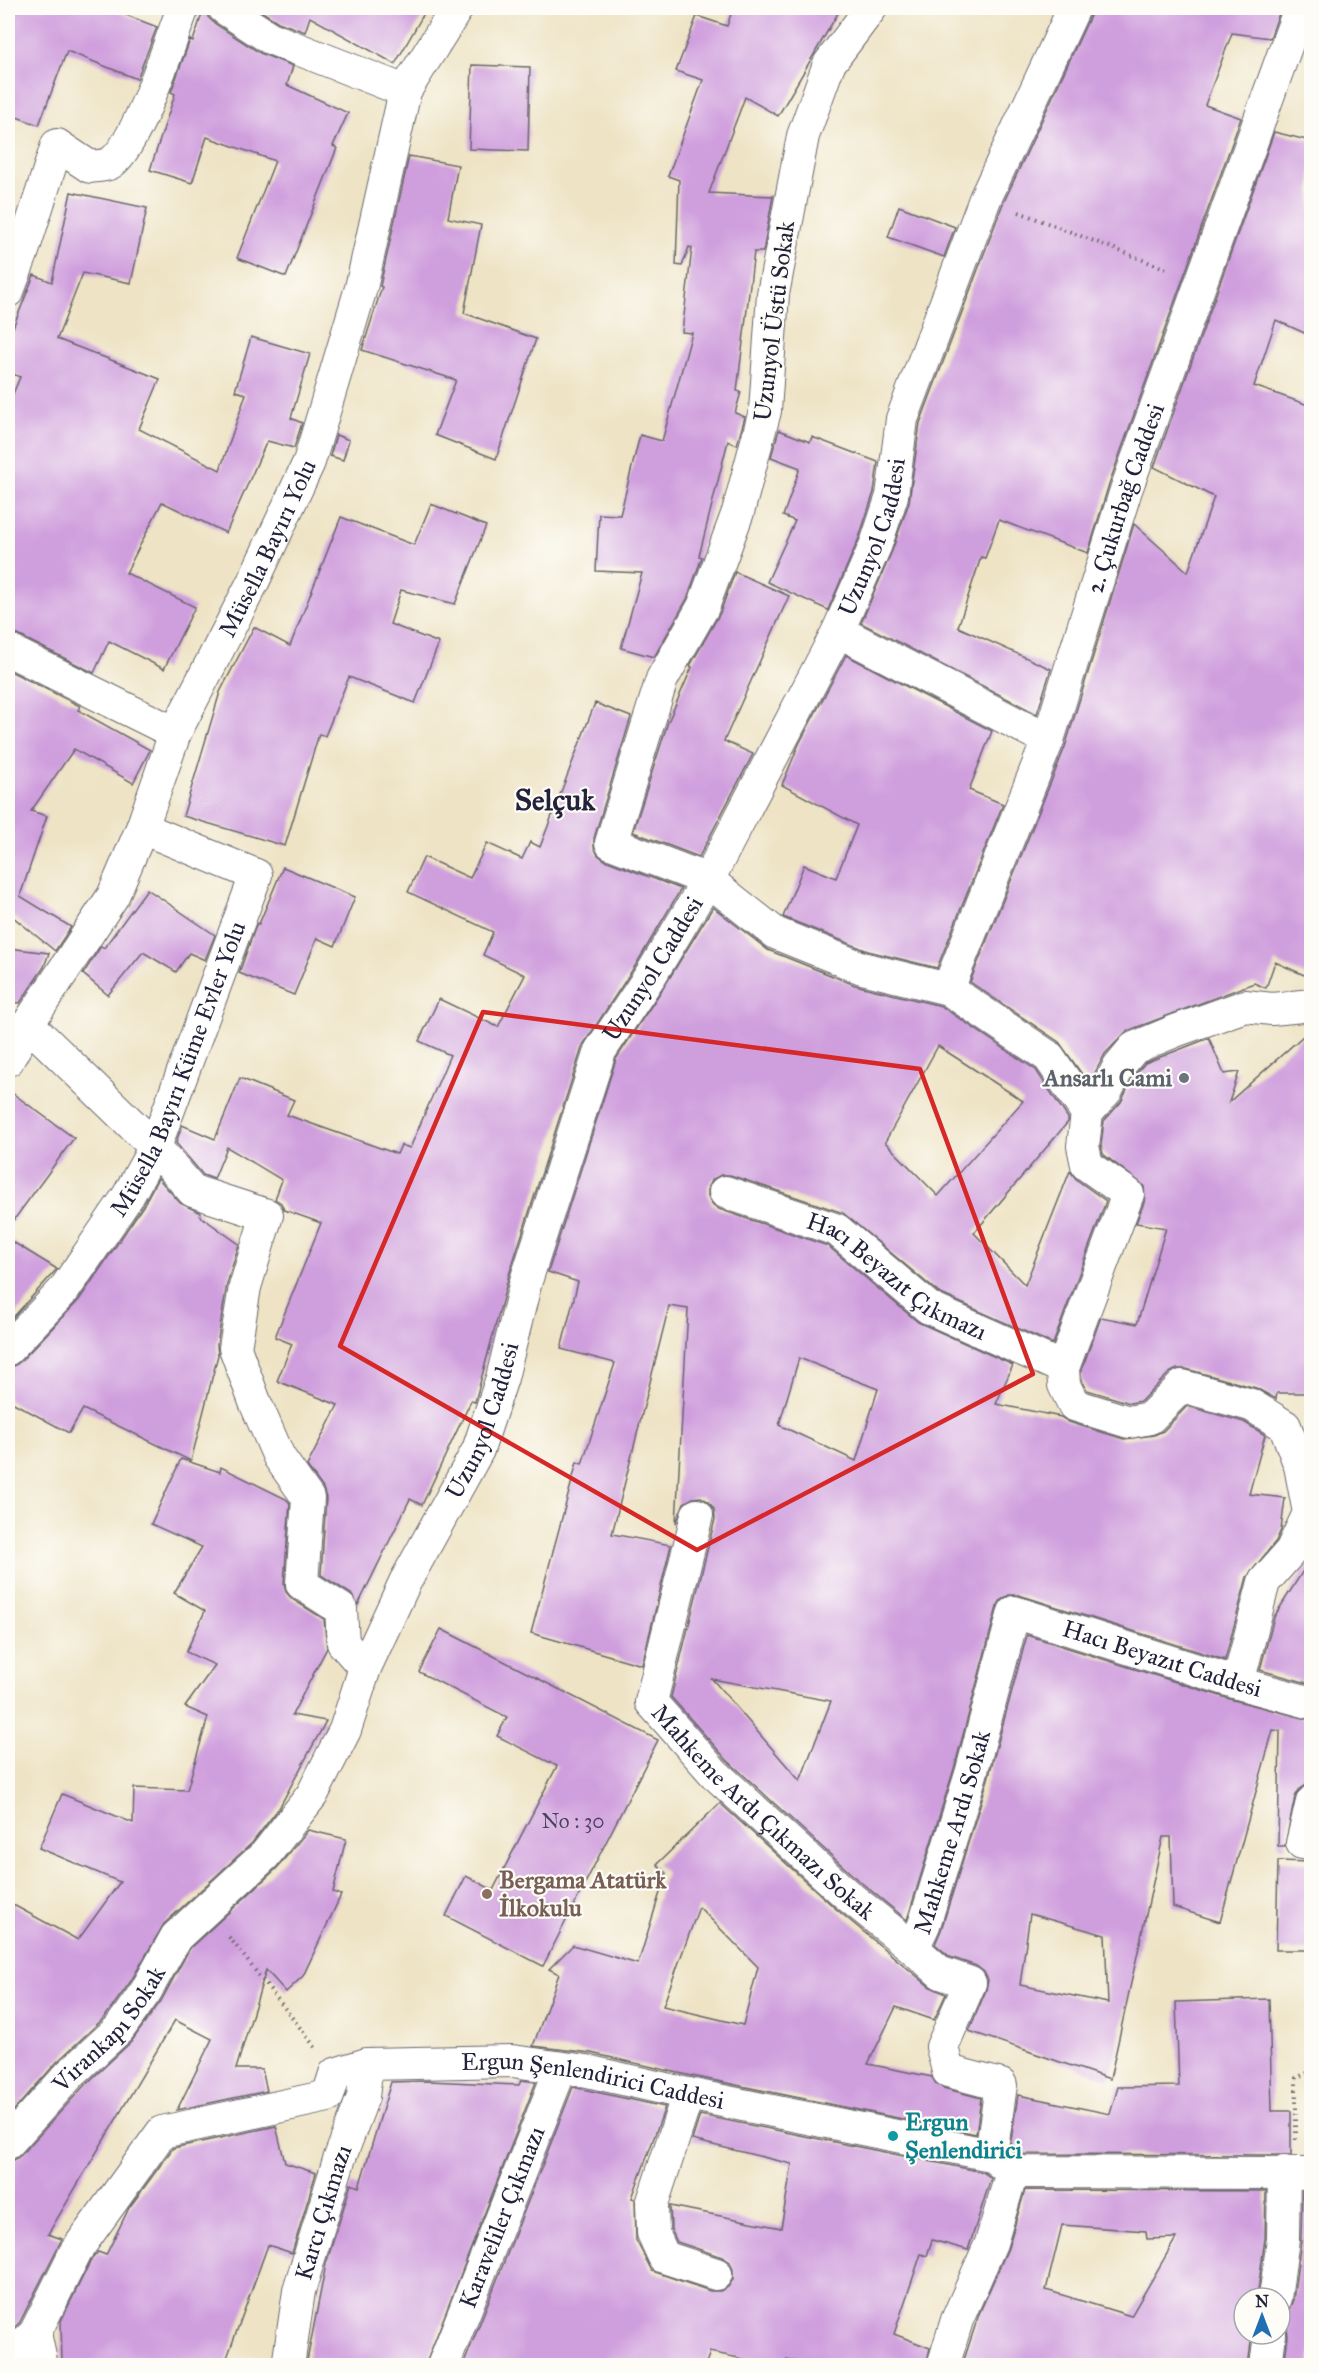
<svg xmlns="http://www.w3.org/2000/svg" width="1319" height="2373" viewBox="0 0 1319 2373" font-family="'IM FELL Great Primer',serif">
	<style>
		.building { fill: #cf9edd; fill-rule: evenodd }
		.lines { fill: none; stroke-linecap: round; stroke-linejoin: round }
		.street-casing { stroke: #69666b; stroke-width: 34 }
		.path { stroke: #69666b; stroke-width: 4; stroke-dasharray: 1.5 4.5; stroke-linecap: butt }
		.street { stroke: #fff; stroke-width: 32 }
		.marked { fill: none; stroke: #d62828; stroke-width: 4.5; stroke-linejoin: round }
		.worship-dot { fill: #6b7280; stroke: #fdfcf7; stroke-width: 2 }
		.education-dot { fill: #8d6e63; stroke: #fdfcf7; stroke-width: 2 }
		.culture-dot { fill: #0f9aa8; stroke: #fdfcf7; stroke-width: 2 }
		.labels { text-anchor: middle; stroke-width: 4.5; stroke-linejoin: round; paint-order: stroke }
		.number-label { font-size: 21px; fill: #4d4164 }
		.street-label { font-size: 24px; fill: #22223b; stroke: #fdfcf7 }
		.worship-label { font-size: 24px; font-weight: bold; fill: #5b616d; stroke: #fdfcf7; text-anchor: end }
		.education-label { font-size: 24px; font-weight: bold; fill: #785e54; stroke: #fdfcf7; text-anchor: start }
		.culture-label { font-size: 24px; font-weight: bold; fill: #0d838f; stroke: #fdfcf7; text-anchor: start }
		.district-label { font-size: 30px; font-weight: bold; fill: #22223b; stroke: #fdfcf7 }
	</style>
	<rect width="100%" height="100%" fill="#fdfcf7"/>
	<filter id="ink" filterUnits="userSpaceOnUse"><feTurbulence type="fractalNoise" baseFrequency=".0167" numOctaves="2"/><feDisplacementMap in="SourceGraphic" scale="12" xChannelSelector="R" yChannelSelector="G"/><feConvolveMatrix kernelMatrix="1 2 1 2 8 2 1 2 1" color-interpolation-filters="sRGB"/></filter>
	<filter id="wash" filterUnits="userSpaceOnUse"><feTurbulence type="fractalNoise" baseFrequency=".008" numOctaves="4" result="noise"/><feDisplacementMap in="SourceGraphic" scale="24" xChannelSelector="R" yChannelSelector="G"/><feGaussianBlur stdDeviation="1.35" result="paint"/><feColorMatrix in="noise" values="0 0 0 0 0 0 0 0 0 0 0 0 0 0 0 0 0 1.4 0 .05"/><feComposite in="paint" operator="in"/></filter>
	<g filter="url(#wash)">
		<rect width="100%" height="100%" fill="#eee3c5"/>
		<g id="blocks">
			<g class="building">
				<path d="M8,8H108L157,27L137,79L67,51L39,125L8,114Z"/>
				<path d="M204,8H206L208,17L214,23L260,53L293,66L287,85L348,113L333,146L337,148L286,277L237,258L275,161L207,137L192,183L150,170L175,94L171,92L190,40L193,41Z"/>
				<path d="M256,8H427L395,64L310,17L305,32L278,22Z"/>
				<path d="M733,8H841L778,116L745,97L709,193L773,196L763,252H754L737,391L741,392L735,413L745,417L737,445L728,441L699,556L702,557L687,599L654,657L621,648L642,573L596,571L599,514L620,515L640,435L662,441L692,333L682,332L692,248L689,247L682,266L676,265L679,180L668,176L703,80L676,71L697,16L727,26Z"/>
				<path d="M1092,8H1281L1270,38L1232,33L1205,105L1241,118L1109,484L1088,553L999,520L985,558L981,557L958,627L1051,669L1037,714L861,623L892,551L909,502L920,423L1002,206L1090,16Z"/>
				<path d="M472,65L530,67L528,151L469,149Z"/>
				<path d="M1274,132L1311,141V336L1276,320L1254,386L1311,406V978L1275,962L1266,988L1254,983L1127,1031L1105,1054L1089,1084L1059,1042L970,982L1065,747L1134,524L1188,572L1214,497L1154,467Z"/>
				<path d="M409,156L458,165L448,218L481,225L464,313L536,339L496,459L435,435L456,380L362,350L382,287L380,286Z"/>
				<path d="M71,192L147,208L131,283L83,273L57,339L160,379L139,429L220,470L246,394L235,391L251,337L310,354L291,418L302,423L294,448L267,441L226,533L162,502L126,573L195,607L164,669L109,641L94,673L16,634L8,632V406L20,377L8,372V340L34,275L52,282Z"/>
				<path d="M899,206L955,227L944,257L888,237Z"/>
				<path d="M779,430L810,442L812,437L878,462L874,492L859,538L828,610L767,582L795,521L783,516L800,468L771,457Z"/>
				<path d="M336,435L349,440L343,460L330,456Z"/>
				<path d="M431,504L486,526L455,604L401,590L390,624L439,643L415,703L349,677L325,736L319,734L285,846L183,816L220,692L254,627L290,646L341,517L414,545Z"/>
				<path d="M735,572L789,596L724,741L753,754L699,857L633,832L668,722L692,667L690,666L720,613Z"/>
				<path d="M846,655L992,731L969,790L1003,804L937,968L868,951L783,917L804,865L836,878L857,825L782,785L799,744Z"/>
				<path d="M8,670L80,706L78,710L150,750L133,783L74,749L31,811L47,816L20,896L71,927L55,951L13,917L8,916Z"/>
				<path d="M595,703L631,717L594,838V847L598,855L605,860L681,889L637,963L583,1045L509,1275L475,1402L471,1401L422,1505L410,1499L358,1605L351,1594L321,1575L326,1498L323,1488L307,1466L338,1405L277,1381L292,1344L275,1337L321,1223L284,1210L281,1203L275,1199L282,1180L227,1147L214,1179L203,1175L176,1143L182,1125L215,1139L240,1078L294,1100L287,1115L397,1154L401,1145L410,1148L450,1055L419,1041L439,999L498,1027L525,975L483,955L493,932L408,892L424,857L470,878L487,843L522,859L530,842L540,847Z"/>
				<path d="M283,867L355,897L335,946L317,938L294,995L239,973L257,923L259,924Z"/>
				<path d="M147,889L215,935L205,960L189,953L176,972L143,952L108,995L83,974L101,946L104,948Z"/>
				<path d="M713,907L768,950L855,985L941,1006L1036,1070L1068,1118V1122L974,1233L1025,1285L1070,1171L1077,1180L1106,1201L1053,1344L939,1293L843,1213L730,1175H721L713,1179L708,1186V1196L712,1204L719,1209L828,1246L918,1322L1013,1365L996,1404L1061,1417L1069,1422L1124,1439L1154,1435L1163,1431L1187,1406L1244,1422L1265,1435L1249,1494L1285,1498L1281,1530L1276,1541L1247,1577L1225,1660L1019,1595H1009L1001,1600L997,1607L954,1769L907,1920L858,1880L727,1760L671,1697L715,1519L714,1509L709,1502L701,1497L693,1498L684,1503L676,1523L688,1309L669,1306L612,1534L671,1545L642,1665L531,1633L577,1462L582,1464L615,1363L561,1349L578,1282L548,1272L616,1059L667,982ZM938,1046L1023,1101L938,1196L885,1142ZM799,1358L878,1389L856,1461L779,1425ZM712,1679L831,1701L800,1781Z"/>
				<path d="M8,948L49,953L44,967L20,1003L8,1002Z"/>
				<path d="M1311,1029V1393H1277L1276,1399L1256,1388L1186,1369H1177L1169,1373L1141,1401L1130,1403L1087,1390L1082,1380L1081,1371L1101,1317L1137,1324L1166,1228L1136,1223L1145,1200L1144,1186L1103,1154L1101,1145L1104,1121L1121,1102L1134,1076L1145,1063L1209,1038L1224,1074L1239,1072L1229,1102Z"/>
				<path d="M8,1090L74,1138L8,1228Z"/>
				<path d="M158,1178L180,1203L201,1213L200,1216L239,1244L227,1284L217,1345L218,1355L191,1461L83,1409L69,1433L8,1400V1366H14L21,1361L79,1300L143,1206Z"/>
				<path d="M8,1239L57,1269L8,1323Z"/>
				<path d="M181,1459L220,1472L221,1467L286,1499L290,1503L284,1583L286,1592L292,1599L324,1619L327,1648L292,1715L326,1721L279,1808L252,1843L164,1924L131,1981L105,2017L57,2062L8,2117V1902L78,1940L120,1882L39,1848L62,1794L133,1823L134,1788L187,1790L208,1717L185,1707L215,1665L186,1652L205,1611L174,1593L202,1547L151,1524Z"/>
				<path d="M1311,1558V1684L1260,1670L1274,1617Z"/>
				<path d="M441,1629L658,1740L543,1966L446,1916L466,1876L493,1890L557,1766L497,1736L507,1717L419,1672Z"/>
				<path d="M1027,1635L1233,1700L1311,1720V1776L1308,1775L1306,1785L1299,1790L1295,1797L1285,1846H1278L1280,1731L1273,1730L1220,1922L1173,1907L1171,1837H1163L1110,2079L969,2031L986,1990L988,1980L984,1972L976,1966L950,1957L935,1944L941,1930L988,1779ZM1030,1914L1105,1935L1108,2003L1020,1985Z"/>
				<path d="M720,1803L835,1908L929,1986L946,1994L934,2020L896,2007L868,2064L932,2077L936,2084L943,2088L981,2098L976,2134L692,2076L591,2053L533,2046L559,1974L549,1969L573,1945L638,1964L666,1873L657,1864ZM699,1907L758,1967L743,2025L663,2006Z"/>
				<path d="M308,1830L346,1839L333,1892L341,1895L303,1976L286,1992L266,1970L236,2069H262L267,2091L177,2110L212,2039L175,2020L48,2234L62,2239L20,2322L8,2334V2161L14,2160L21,2155L83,2087L131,2042L161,2001L190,1948L277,1868Z"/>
				<path d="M1278,1861L1311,1862V1950H1276Z"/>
				<path d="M1269,1999L1272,2111H1291V2155L1018,2154L1010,2147L1018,2095L1110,2114L1118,2087L1179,2086L1176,2002Z"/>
				<path d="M521,2080L536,2082L425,2366H306L326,2264L351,2184L359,2187L391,2082L428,2081L519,2085Z"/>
				<path d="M573,2087L665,2107L632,2198L635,2199L636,2240L652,2271L710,2291H720L728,2287L733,2279V2270L730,2262L722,2257L677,2242L671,2229L670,2206L781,2228L792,2164L692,2140L700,2115L983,2172L991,2178L968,2250L932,2240L927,2256L921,2254L894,2334L930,2348L926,2366H832L787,2359L786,2366H778L710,2352L705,2366H463Z"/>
				<path d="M276,2126L285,2163L316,2173L292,2253L268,2245L224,2366H62L61,2321L91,2260L98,2252L106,2255L129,2208L173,2148Z"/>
				<path d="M1025,2190L1266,2191L1265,2238L1257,2298H1244V2334H1252L1248,2366H962L979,2314L1008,2248ZM1062,2225L1146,2231L1147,2239L1176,2238L1131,2316L1046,2290Z"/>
				<path d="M1302,2191H1311V2366H1284L1288,2336L1287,2328L1280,2319V2315L1289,2309L1293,2300L1301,2241Z"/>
			</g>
		</g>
	</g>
	<g filter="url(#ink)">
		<use href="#blocks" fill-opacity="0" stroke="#69666b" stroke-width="1.5"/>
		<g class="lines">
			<g class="street-casing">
				<g id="street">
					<path d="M224,8L270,38L405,91"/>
					<path d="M871,8L829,64L803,136L773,294L765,411L738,512L703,607L662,679L611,843L708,880L775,933L862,968L948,989L1049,1057L1087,1113L1083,1146L1087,1165L1128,1194L1063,1368L1064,1385L1074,1405L1129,1422L1150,1418L1182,1386L1251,1405L1285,1426L1300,1466L1309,1513L1291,1551L1264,1582L1238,1683"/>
					<path d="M8,291L22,254L57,145L90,167C97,166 107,166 112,162C138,143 170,41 183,8"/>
					<path d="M838,631L1048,740"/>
					<path d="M8,650L175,733"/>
					<path id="s1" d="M948,989L1048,740L1126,490L1300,8"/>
					<path d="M28,1024L155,1147L193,1191L267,1215L245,1287L235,1348L255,1402L279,1457L308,1498L302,1584L341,1609L343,1643L365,1668"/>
					<path id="s2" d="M8,1060L28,1024L113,896L142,828L175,733L254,580L309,462L361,288L405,91L457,8"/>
					<path d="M1087,1113L1107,1090L1119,1066L1134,1048L1175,1031L1245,1006L1272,1009L1312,1005"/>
					<path id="s3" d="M725,1192L837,1230L929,1308L1063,1368"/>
					<path id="s4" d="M8,1349L64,1290L128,1196L155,1147L256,875L142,828"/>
					<path id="s5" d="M697,1515L651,1702L714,1773L846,1894L913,1948"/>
					<path d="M1302,1843L1312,1802"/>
					<path d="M688,2094L652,2204L653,2233L664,2257L716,2274"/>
					<path id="s6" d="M8,2143L70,2074L119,2029L146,1991L176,1937L265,1855L312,1795L345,1730L365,1668L405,1582L478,1450L502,1378L526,1281L600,1051L652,973L708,880L838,631L876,544L892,496L902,419L985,199L1074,8"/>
					<path id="s7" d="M991,2155L1001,2085L948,2071L942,2047L970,1983L941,1973L913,1948L924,1925L971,1774L1014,1612L1238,1683L1312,1703"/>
					<path d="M1275,2298L1283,2239L1284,2172"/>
					<path d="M35,2333L42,2366"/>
					<path id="s8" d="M8,2359L35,2333L76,2251L162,2132L328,2096L335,2074L367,2064L512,2061L587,2071L688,2094L991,2155L1012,2172L1312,2173"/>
					<path id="s9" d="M288,2366L299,2291L339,2160L363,2097L367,2064"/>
					<path id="s10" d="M443,2366L561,2068"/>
					<path d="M943,2366L957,2320L991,2243L1012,2172"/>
					<path d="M1266,2366L1270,2334"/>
				</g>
			</g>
			<g class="path">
				<path d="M1019,212L1169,270"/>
				<path d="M229,1937L315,2047"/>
				<path d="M1296,2139V2078L1312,2071"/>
			</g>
			<use href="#street" class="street"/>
		</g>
	</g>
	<path class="marked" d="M483,1012L920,1069L1033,1374L697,1550L340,1346Z"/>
	<circle class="worship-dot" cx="1184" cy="1078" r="6"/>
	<circle class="education-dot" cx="487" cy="1894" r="6"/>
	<circle class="culture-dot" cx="893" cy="2136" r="6"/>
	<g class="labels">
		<g class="number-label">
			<text x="573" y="1828">No : 30</text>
		</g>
		<g class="street-label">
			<text transform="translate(774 321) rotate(-83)" y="8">Uzunyol Üstü Sokak</text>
			<text dy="8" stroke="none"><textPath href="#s1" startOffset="522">2. Çukurbağ Caddesi</textPath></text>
			<text dy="8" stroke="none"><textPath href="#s6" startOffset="1850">Uzunyol Caddesi</textPath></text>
			<text dy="8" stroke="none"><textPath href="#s2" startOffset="576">Müsella Bayırı Yolu</textPath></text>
			<text dy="8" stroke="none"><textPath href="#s6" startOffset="1364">Uzunyol Caddesi</textPath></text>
			<text dy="8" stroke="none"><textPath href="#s4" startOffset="332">Müsella Bayırı Küme Evler Yolu</textPath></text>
			<text dy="8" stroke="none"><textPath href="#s3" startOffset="194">Hacı Beyazıt Çıkmazı</textPath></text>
			<text dy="8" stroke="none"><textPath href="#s6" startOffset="878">Uzunyol Caddesi</textPath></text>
			<text dy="8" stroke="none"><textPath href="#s7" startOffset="795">Hacı Beyazıt Caddesi</textPath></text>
			<text dy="8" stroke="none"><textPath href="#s5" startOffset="350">Mahkeme Ardı Çıkmazı Sokak</textPath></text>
			<text dy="8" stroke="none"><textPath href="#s7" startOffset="411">Mahkeme Ardı Sokak</textPath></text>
			<text dy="8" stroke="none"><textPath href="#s6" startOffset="153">Virankapı Sokak</textPath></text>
			<text dy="8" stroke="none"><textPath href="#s8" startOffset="730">Ergun Şenlendirici Caddesi</textPath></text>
			<text dy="8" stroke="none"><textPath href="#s9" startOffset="158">Karcı Çıkmazı</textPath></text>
			<text dy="8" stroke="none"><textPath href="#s10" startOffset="160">Karaveliler Çıkmazı</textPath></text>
		</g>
		<g class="worship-label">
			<text x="1172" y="1086">Ansarlı Cami</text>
		</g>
		<g class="education-label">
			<text x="499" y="1888">Bergama Atatürk<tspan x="499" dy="28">İlkokulu</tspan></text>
		</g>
		<g class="culture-label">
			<text x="905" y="2130">Ergun<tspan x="905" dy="28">Şenlendirici</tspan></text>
		</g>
		<g class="district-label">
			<text x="555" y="810">Selçuk</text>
		</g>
	</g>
	<rect width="1319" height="2373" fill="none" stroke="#fdfcf7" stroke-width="30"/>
	<g transform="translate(1262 2316)"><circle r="28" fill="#fdfcf7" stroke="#a5a5ac" stroke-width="1.5"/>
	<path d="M0-4.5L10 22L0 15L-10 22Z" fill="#1f6fb2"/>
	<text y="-9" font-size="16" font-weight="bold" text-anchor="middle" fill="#22223b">N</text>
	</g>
</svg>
